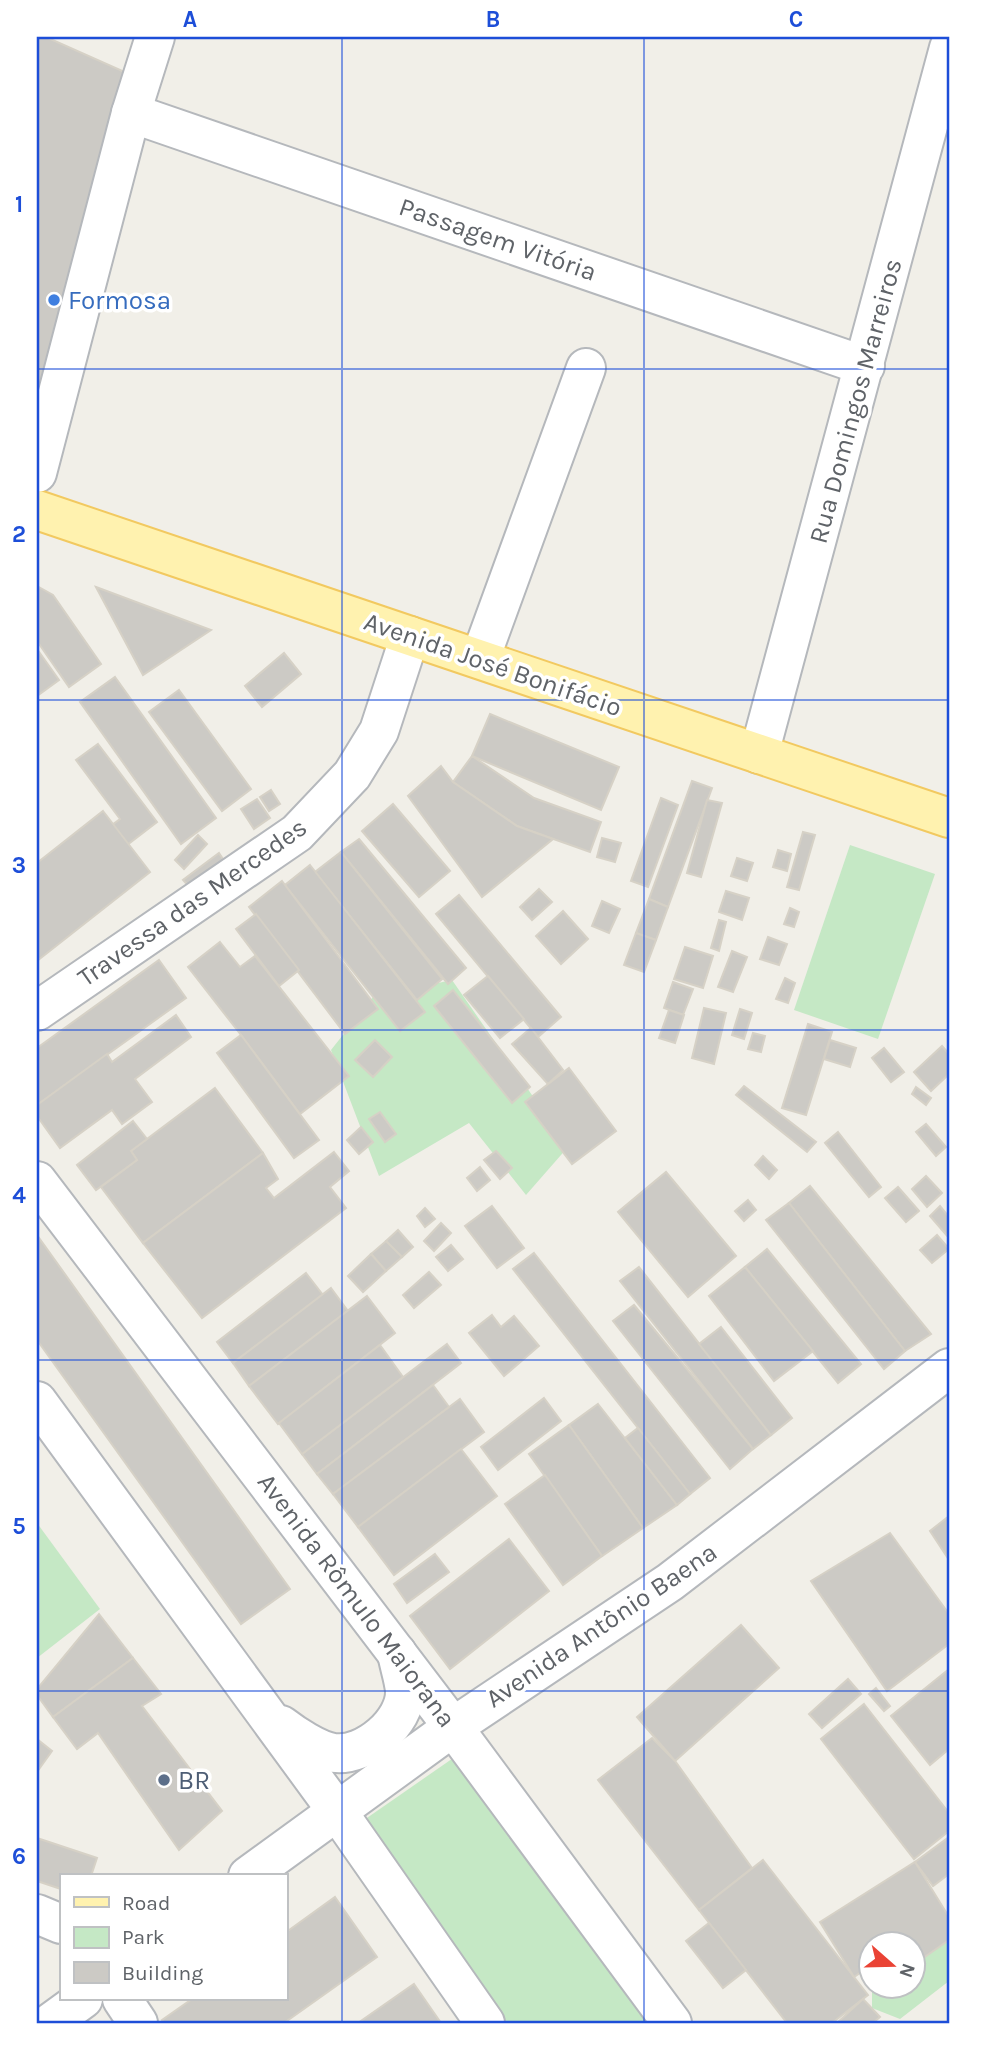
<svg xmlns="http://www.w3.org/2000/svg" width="986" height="2060" viewBox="0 0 986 2060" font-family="Karla,sans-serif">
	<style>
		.green { fill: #c5e8c5 }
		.building { fill: #cccac5; stroke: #d6d1c6; stroke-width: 2 }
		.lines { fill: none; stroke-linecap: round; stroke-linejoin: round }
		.minor-casing { stroke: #b5b8bc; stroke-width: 42 }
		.major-casing { stroke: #f2c960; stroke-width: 42 }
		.minor { stroke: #fff; stroke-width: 38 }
		.major { stroke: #fff2af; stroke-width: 38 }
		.grid { fill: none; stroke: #1d4ed8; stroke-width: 2; stroke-opacity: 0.55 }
		.shop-dot { fill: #3f7fe0; stroke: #fff; stroke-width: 2.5 }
		.service-dot { fill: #5c6f8a; stroke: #fff; stroke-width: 2.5 }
		.labels { text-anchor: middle; stroke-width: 7; stroke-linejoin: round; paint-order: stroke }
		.street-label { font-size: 26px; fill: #5f6368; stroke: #fff }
		.shop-label { font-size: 26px; fill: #366cbe; stroke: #fff; text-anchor: start }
		.service-label { font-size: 26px; fill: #4e5e75; stroke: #fff; text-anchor: start }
		.neatline { fill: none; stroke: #1d4ed8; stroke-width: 2.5 }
		.grid-label { font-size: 23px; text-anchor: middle; font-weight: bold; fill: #1d4ed8 }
	</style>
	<rect width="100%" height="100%" fill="#f1efe8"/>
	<g class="green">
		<path d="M850,845L935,874L878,1039L794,1010Z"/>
		<path d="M452,980L568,1147L526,1195L469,1123L379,1176L331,1050L373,997Z"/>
		<path d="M37,1523L100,1609L37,1658Z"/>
		<path d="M459,1754L654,2023H507L364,1820Z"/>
		<path d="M949,1940V1981L900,2019L872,2008V1987L912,1986L913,1960L916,1963Z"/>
	</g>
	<g class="building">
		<path d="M37,37H46L136,77L37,431Z"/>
		<path d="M37,586L53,595L101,664L69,687L37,641Z"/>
		<path d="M96,587L211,630L143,675Z"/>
		<path d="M37,649L59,680L37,696Z"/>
		<path d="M284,653L301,674L262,707L245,686Z"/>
		<path d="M115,677L216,818L181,844L80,702Z"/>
		<path d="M179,690L251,789L222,811L149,712Z"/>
		<path d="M490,714L619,767L601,810L472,756Z"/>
		<path d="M98,744L157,822L127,845L112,825L120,819L76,760Z"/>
		<path d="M472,756L534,798L601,822L590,852L517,826L453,782Z"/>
		<path d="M441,766L453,782L517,826L553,839L482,897L408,796Z"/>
		<path d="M692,781L712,788L668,907L649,899Z"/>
		<path d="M271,790L280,804L269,811L260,797Z"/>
		<path d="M661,798L678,805L648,887L631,881Z"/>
		<path d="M257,799L270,818L254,829L241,809Z"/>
		<path d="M707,800L722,803L701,877L687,873Z"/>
		<path d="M393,804L450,871L419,897L362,831Z"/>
		<path d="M103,811L150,872L37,961V863Z"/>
		<path d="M803,832L815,835L799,890L787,887Z"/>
		<path d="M198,835L207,844L184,869L175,860Z"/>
		<path d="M602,838L621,843L615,862L597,857Z"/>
		<path d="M359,839L466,968L448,984L341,852Z"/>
		<path d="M778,850L791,854L787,871L773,867Z"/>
		<path d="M341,852L442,979L417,1000L315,872Z"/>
		<path d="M219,853L225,862L190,888L183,880Z"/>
		<path d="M737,858L753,863L747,881L731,876Z"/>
		<path d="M310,865L425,1012L400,1031L285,885Z"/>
		<path d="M282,881L378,1009L345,1034L249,907Z"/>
		<path d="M539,889L552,902L532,920L520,907Z"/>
		<path d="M726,891L749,898L742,920L719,912Z"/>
		<path d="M459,895L561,1017L538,1037L436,914Z"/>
		<path d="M649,899L668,907L656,940L636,933Z"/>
		<path d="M602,901L620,909L609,933L592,926Z"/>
		<path d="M790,908L799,912L794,927L784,924Z"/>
		<path d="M563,911L588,939L561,964L536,936Z"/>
		<path d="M256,914L299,970L279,986L236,929Z"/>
		<path d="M719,920L726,922L719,951L711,948Z"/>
		<path d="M636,933L656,940L644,972L624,965Z"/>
		<path d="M768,937L787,944L779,965L760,959Z"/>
		<path d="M220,942L240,967L255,956L349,1076L300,1114L241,1035L188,967Z"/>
		<path d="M685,947L713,956L703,988L674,979Z"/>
		<path d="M732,951L747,957L733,992L718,987Z"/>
		<path d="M159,960L186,998L37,1105V1048Z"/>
		<path d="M488,976L524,1019L500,1038L464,995Z"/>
		<path d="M785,978L795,983L788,1003L776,999Z"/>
		<path d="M673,982L693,989L683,1015L664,1008Z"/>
		<path d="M453,990L530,1087L512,1103L434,1006Z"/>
		<path d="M704,1008L726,1013L714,1064L692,1058Z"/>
		<path d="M740,1009L752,1013L744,1039L732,1035Z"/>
		<path d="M669,1010L684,1015L675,1043L659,1038Z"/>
		<path d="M176,1015L191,1037L135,1079L152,1102L122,1124L112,1110L60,1148L37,1116V1105L107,1054L112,1062Z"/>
		<path d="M808,1024L832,1032L806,1115L782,1108Z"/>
		<path d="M531,1028L563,1070L548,1084L512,1044Z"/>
		<path d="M753,1033L765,1036L761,1052L748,1049Z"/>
		<path d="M241,1035L319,1140L294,1158L217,1053Z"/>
		<path d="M375,1040L392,1057L373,1077L355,1060Z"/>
		<path d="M830,1040L856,1048L850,1067L824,1059Z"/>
		<path d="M942,1046L949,1054V1074L931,1091L914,1072Z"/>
		<path d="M884,1048L904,1072L891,1082L872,1058Z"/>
		<path d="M569,1068L616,1131L572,1164L525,1102Z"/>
		<path d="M744,1086L816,1142L807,1152L736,1095Z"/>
		<path d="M916,1087L931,1098L926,1105L912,1094Z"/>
		<path d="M215,1088L263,1153L143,1243L101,1187L137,1160L131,1151Z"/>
		<path d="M380,1112L396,1134L385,1142L369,1119Z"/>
		<path d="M133,1121L147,1139L131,1151L137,1160L96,1190L77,1165Z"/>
		<path d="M926,1124L946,1147L936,1156L916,1132Z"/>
		<path d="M361,1127L373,1142L359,1154L347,1140Z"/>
		<path d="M838,1132L881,1187L869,1197L825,1143Z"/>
		<path d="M496,1151L512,1168L500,1179L484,1160Z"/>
		<path d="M334,1152L349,1171L330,1187L346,1208L202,1318L143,1243L263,1153L278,1179L266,1188L274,1198Z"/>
		<path d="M763,1156L777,1170L769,1179L755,1165Z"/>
		<path d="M480,1167L490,1180L477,1191L467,1178Z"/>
		<path d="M666,1172L736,1256L688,1297L618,1212Z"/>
		<path d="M926,1176L942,1193L927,1207L912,1189Z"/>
		<path d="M810,1186L931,1334L905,1351L789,1203Z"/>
		<path d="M898,1187L919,1211L906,1222L885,1198Z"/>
		<path d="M748,1200L756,1210L744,1221L735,1211Z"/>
		<path d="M789,1203L905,1351L884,1369L766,1220Z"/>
		<path d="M492,1206L524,1248L497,1268L465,1226Z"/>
		<path d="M940,1206L949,1217V1238L930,1216Z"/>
		<path d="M425,1208L435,1219L425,1227L417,1216Z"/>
		<path d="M441,1223L451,1233L434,1251L424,1241Z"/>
		<path d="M398,1230L413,1247L402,1257L386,1241Z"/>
		<path d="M37,1235L290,1589L241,1624L37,1340Z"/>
		<path d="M937,1235L949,1249L932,1263L920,1250Z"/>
		<path d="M386,1241L402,1257L386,1271L371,1254Z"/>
		<path d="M451,1245L463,1259L448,1271L436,1257Z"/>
		<path d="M767,1249L861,1364L838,1383L745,1267Z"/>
		<path d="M534,1253L710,1478L690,1494L513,1269Z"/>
		<path d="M371,1254L386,1271L363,1292L348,1276Z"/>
		<path d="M639,1267L771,1435L753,1449L620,1281Z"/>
		<path d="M745,1267L813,1351L774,1381L709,1296Z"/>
		<path d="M429,1272L441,1285L414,1308L403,1295Z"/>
		<path d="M306,1273L323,1295L233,1363L217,1342Z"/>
		<path d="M331,1288L348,1311L249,1386L233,1363Z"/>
		<path d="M367,1296L395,1333L278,1424L249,1386Z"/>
		<path d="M634,1305L753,1449L730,1469L613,1321Z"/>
		<path d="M492,1315L501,1327L514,1316L539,1346L504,1376L469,1333Z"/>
		<path d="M721,1327L792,1418L771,1435L699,1344Z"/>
		<path d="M447,1344L461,1363L317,1474L302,1454Z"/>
		<path d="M380,1345L403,1377L302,1454L279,1423Z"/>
		<path d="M433,1385L449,1407L333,1494L317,1474Z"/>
		<path d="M544,1398L561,1421L498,1470L481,1447Z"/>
		<path d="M460,1399L484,1432L358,1527L333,1494Z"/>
		<path d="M598,1404L677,1505L643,1528L569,1425Z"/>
		<path d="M569,1425L643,1528L602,1556L529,1454Z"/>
		<path d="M638,1428L690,1494L677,1505L625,1438Z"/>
		<path d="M461,1449L497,1496L394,1575L358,1527Z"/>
		<path d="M545,1475L602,1556L563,1585L505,1504Z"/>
		<path d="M949,1516V1560L930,1531Z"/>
		<path d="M890,1533L949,1614V1644L887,1691L811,1581Z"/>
		<path d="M509,1539L549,1591L450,1669L410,1616Z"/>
		<path d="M435,1554L449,1572L407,1603L394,1584Z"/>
		<path d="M99,1614L133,1658L53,1717L37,1695V1689Z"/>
		<path d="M741,1625L779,1668L675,1761L637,1717Z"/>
		<path d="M133,1658L161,1694L142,1706L222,1811L179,1850L98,1733L77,1749L53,1717Z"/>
		<path d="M949,1669V1749L930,1765L891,1716Z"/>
		<path d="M848,1679L861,1694L822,1728L809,1714Z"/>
		<path d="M876,1688L890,1706L884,1711L869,1694Z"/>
		<path d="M864,1704L949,1813V1831L914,1859L821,1739Z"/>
		<path d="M652,1738L675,1761L752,1868L699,1910L598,1780Z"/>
		<path d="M37,1739L52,1751L37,1772Z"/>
		<path d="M949,1837V1874L933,1886L915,1862Z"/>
		<path d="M37,1838L97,1858L91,1876H61V1889L37,1881Z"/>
		<path d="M763,1860L868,1995L832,2023H787L699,1910Z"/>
		<path d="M915,1862L949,1917V1940L916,1963L912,1960V1944H870V1966L854,1977L820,1922Z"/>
		<path d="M335,1897L377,1957L284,2023H164L162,2020L192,1999H285V1933Z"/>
		<path d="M709,1923L746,1970L723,1988L686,1941Z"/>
		<path d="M414,1984L441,2023H358Z"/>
		<path d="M863,1999L880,2017L873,2023H837Z"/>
	</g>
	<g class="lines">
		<g class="minor-casing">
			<g id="minor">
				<path d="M131,113L865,366"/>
				<path d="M37,473L131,113L155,37"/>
				<path d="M480,659L586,368"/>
				<path d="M759,754L949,48"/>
				<path d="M37,1011L297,833L352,775L379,731L410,636"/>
				<path d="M37,1181L453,1727L672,2023"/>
				<path d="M37,1401L337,1811L485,2023"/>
				<path d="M281,1725C294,1735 318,1751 334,1753C365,1757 406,1722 405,1691C404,1679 399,1665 397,1653"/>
				<path d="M248,1876L453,1727L670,1582L949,1368"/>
				<path d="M37,1914L61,1924"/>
				<path d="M122,1999L138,2023"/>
				<path d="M50,2023L83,1999"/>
			</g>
		</g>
		<g class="major-casing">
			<path id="major" d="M37,510L949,818"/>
		</g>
		<use href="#minor" class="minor"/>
		<use href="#major" class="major"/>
	</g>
	<path class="grid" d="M342,37V2023M644,37V2023M37,369H949M37,700H949M37,1030H949M37,1360H949M37,1691H949"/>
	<circle class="shop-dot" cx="54" cy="300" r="7"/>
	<circle class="service-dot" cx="164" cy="1780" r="7"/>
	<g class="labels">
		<g class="street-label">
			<text transform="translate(498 239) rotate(19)" y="9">Passagem Vitória</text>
			<text transform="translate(855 401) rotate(-75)" y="9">Rua Domingos Marreiros</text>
			<text transform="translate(493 664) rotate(19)" y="9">Avenida José Bonifácio</text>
			<text transform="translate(192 902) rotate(-35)" y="9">Travessa das Mercedes</text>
			<text transform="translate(357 1600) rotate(53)" y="9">Avenida Rômulo Maiorana</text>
			<text transform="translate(601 1625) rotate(-34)" y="9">Avenida Antônio Baena</text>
		</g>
		<g class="shop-label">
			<text x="68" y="309">Formosa</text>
		</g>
		<g class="service-label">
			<text x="178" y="1789">BR</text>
		</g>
	</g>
	<rect width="986" height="2060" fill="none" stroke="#ffffff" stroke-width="77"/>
	<rect x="60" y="1874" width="228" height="126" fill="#ffffff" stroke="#bfc1c3" stroke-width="2"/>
	<rect x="74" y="1897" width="35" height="10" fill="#fff2af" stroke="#bfc1c3" stroke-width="2"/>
	<text x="122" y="1910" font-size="21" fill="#5f6368">Road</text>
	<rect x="74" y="1927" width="35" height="21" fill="#c5e8c5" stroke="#bfc1c3" stroke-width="2"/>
	<text x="122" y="1944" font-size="21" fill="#5f6368">Park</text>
	<rect x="74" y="1962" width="35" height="21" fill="#cccac5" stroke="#bfc1c3" stroke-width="2"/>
	<text x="122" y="1980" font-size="21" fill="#5f6368">Building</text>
	<g transform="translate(892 1965) rotate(110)"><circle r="33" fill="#ffffff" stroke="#bfc1c3" stroke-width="2"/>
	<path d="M0-5L12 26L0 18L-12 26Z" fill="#ea4335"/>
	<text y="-10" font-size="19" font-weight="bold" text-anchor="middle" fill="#5f6368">N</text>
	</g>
	<rect x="38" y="38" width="910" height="1984" class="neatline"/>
	<g class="grid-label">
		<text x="190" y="27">A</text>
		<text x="493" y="27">B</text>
		<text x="796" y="27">C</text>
		<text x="19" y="212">1</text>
		<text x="19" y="542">2</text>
		<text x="19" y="873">3</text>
		<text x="19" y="1203">4</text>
		<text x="19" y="1534">5</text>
		<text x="19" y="1864">6</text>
	</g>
</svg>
